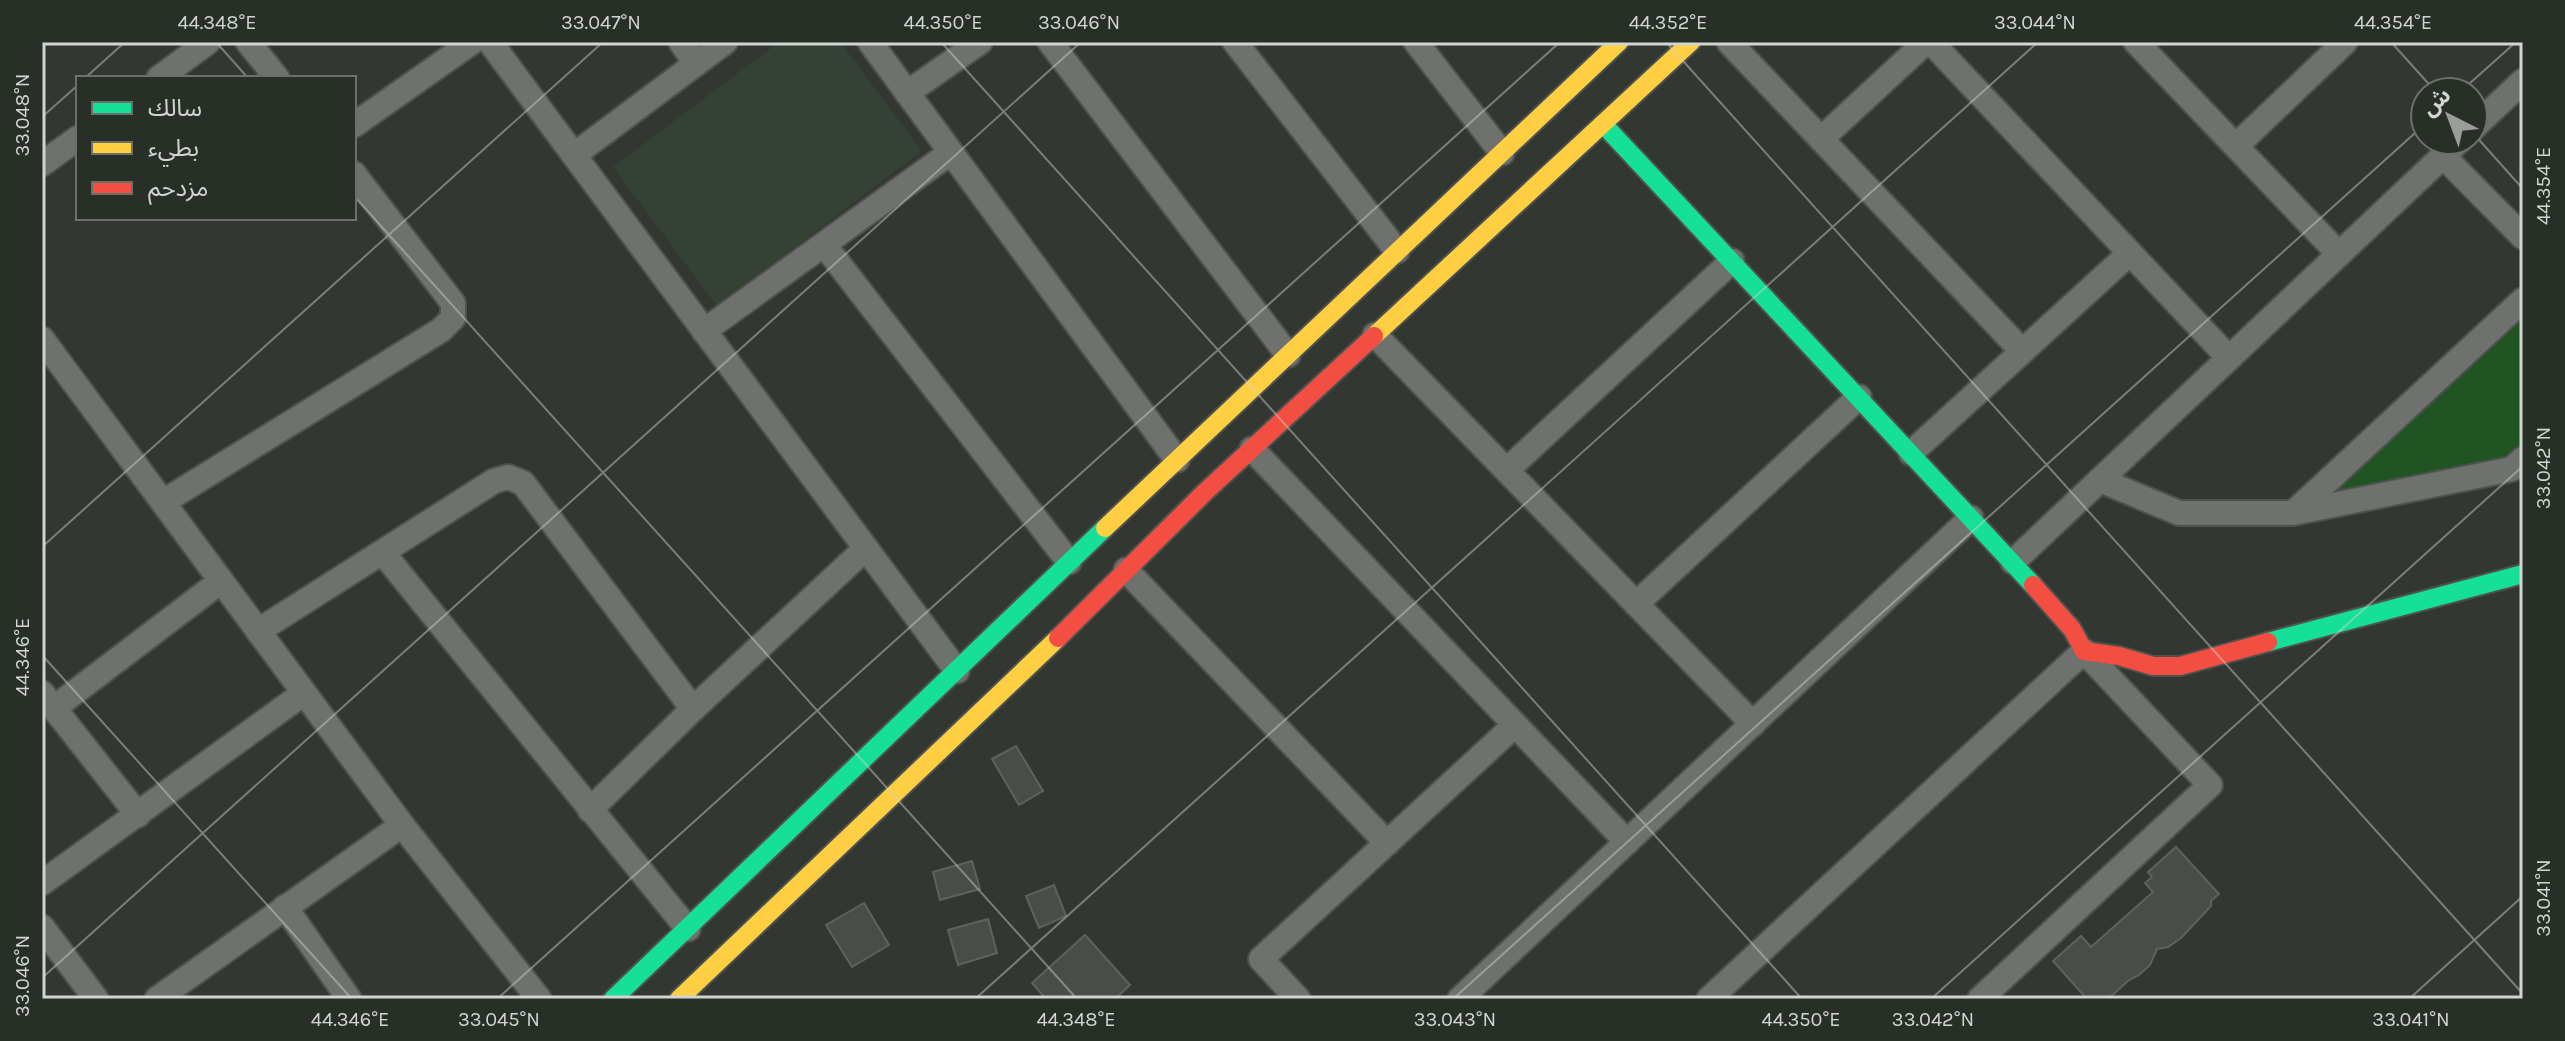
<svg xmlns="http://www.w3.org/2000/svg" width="2565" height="1041" viewBox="0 0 2565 1041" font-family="Karla,'Noto Sans Arabic',sans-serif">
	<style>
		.built { fill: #354135 }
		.green { fill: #215423 }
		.building { fill: #494d48; stroke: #5d625d; stroke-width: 2 }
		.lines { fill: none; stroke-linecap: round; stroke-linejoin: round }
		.street-casing { stroke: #4e524e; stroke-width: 28 }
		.fast-casing { stroke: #4e524e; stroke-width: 22 }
		.slow-casing { stroke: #4e524e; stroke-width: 22 }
		.jam-casing { stroke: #4e524e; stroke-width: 22 }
		.street { stroke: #6e716e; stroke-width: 24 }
		.fast { stroke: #16e098; stroke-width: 18 }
		.slow { stroke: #ffcf43; stroke-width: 18 }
		.jam { stroke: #f24e42; stroke-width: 18 }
		.ticks { fill: none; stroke: #d0d5d0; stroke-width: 2; stroke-opacity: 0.45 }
		.neatline { fill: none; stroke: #d0d5d0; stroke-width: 3 }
		.ticks-label { font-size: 20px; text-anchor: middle; fill: #d0d5d0 }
	</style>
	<rect width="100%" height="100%" fill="#323732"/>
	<path class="built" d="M779,42H840L922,151L717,306L613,167Z"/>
	<path class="green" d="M2523,310V449L2509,462L2311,504Z"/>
	<g class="building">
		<path d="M1016,746L1043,791L1019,805L992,759Z"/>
		<path d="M2176,847L2219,894L2211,901V906L2181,938L2168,947L2157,949L2150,965L2139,975L2129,980L2108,999H2087L2053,961L2081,936L2091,947L2153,892L2145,883L2152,877L2148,872Z"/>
		<path d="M972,861L980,889L940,900L933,872Z"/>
		<path d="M1054,885L1066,916L1039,928L1026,896Z"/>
		<path d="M864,903L889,945L852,967L826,925Z"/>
		<path d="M988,919L997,953L958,965L948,930Z"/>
		<path d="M1085,935L1130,985L1115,999H1046L1032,983Z"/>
	</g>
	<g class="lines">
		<g class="street-casing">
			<g id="street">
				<path d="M248,42L277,78"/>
				<path d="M490,42L957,671"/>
				<path d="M681,42L696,64"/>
				<path d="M870,42L1177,460"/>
				<path d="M1050,42L1288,355"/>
				<path d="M1235,42L1397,251"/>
				<path d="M1416,42L1502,153"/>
				<path d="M1729,42L2022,351"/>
				<path d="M1931,42L2229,358"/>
				<path d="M2136,42L2339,254"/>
				<path d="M159,78L208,42"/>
				<path d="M907,93L980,42"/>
				<path d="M354,125L472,42"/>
				<path d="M2473,128L2523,81"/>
				<path d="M1821,139L1926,42"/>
				<path d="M2236,146L2345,42"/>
				<path d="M574,155L725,42"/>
				<path d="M2443,156L2523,237"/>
				<path d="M42,164L78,138"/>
				<path d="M825,246L1069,562"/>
				<path d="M704,331L950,153"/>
				<path d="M1375,335L1753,724"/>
				<path d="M42,339L402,825L539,999"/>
				<path d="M1252,449L1627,842"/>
				<path d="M1911,453L2130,253"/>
				<path d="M1507,470L1732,261"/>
				<path d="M2100,480L2179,513H2293L2512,469L2523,459"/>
				<path d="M163,502L441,330L453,318V303L354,174"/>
				<path d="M2293,513L2523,300"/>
				<path d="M383,553L688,929"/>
				<path d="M2013,562L2460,140"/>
				<path d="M1126,570L1387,843"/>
				<path d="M1636,604L1859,397"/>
				<path d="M258,631L494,481L508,477L523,483L693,709"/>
				<path d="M42,693L138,815"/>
				<path d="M54,708L221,581"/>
				<path d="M590,810L693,709L865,549"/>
				<path d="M42,883L304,693"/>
				<path d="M285,907L349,999"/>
				<path d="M42,927L96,999"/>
				<path d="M157,999L402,825"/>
				<path d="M1298,999L1261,959L1515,725"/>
				<path d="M1460,999L1971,518"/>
				<path d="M1709,999L2084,651L2210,785L1980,999"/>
			</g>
		</g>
		<g class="fast-casing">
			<g id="fast">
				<path d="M1604,125L2033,585"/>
				<path d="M2268,642L2523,574"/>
				<path d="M613,999L1105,528"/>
			</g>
		</g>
		<g class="slow-casing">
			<g id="slow">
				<path d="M1374,336L1691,42"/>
				<path d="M1105,528L1619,42"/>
				<path d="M679,999L1058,638"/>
			</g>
		</g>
		<g class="jam-casing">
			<g id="jam">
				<path d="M2033,585L2072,629L2084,651L2119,656L2153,666H2180L2268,642"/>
				<path d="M1058,638L1205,492L1374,336"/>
			</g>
		</g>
		<use href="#street" class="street"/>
		<use href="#fast" class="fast"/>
		<use href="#slow" class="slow"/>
		<use href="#jam" class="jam"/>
	</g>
	<path class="ticks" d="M216,42L248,78M941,42L1802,999M1666,42L2523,994M2391,42L2436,92M85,78L125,42M2460,92L2516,42M42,117L78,85M2473,133L2523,189M354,196L1077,999M42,547L603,42M42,655L352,999M42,978L1081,42M497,999L1560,42M975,999L2038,42M1453,999L2425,124M1931,999L2523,466M2409,999L2523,896"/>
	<rect width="2565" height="1041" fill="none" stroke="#272f26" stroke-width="88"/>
	<rect x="76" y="76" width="280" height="144" fill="#272f26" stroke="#6b716a" stroke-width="2"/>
	<rect x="92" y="102" width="40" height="12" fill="#16e098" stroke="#6b716a" stroke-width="2"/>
	<text x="148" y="116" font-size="24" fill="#d0d5d0">سالك</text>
	<rect x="92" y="142" width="40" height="12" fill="#ffcf43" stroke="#6b716a" stroke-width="2"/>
	<text x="148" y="156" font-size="24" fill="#d0d5d0">بطيء</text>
	<rect x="92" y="182" width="40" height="12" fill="#f24e42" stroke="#6b716a" stroke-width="2"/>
	<text x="148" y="196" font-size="24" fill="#d0d5d0">مزدحم</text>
	<g transform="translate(2449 116) rotate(318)"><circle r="38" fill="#272f26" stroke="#6b716a" stroke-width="2"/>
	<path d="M0-6L14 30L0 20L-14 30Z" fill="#999e99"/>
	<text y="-12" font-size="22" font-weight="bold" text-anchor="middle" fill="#d0d5d0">ش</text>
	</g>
	<rect x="44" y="44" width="2477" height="953" class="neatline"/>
	<g class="ticks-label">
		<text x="217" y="29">44.348°E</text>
		<text x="601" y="29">33.047°N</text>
		<text x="943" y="29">44.350°E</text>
		<text x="1079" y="29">33.046°N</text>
		<text x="1668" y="29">44.352°E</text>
		<text x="2035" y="29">33.044°N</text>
		<text x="2393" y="29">44.354°E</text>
		<text transform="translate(22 115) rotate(-90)" y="7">33.048°N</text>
		<text transform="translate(2543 186) rotate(-90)" y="7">44.354°E</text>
		<text transform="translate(2543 468) rotate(-90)" y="7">33.042°N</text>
		<text transform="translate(22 657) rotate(-90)" y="7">44.346°E</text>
		<text transform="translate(2543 898) rotate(-90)" y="7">33.041°N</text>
		<text transform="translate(22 976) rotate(-90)" y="7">33.046°N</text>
		<text x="350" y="1026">44.346°E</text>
		<text x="499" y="1026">33.045°N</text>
		<text x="1076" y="1026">44.348°E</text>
		<text x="1455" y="1026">33.043°N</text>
		<text x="1801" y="1026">44.350°E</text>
		<text x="1933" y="1026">33.042°N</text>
		<text x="2411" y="1026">33.041°N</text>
	</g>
</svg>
